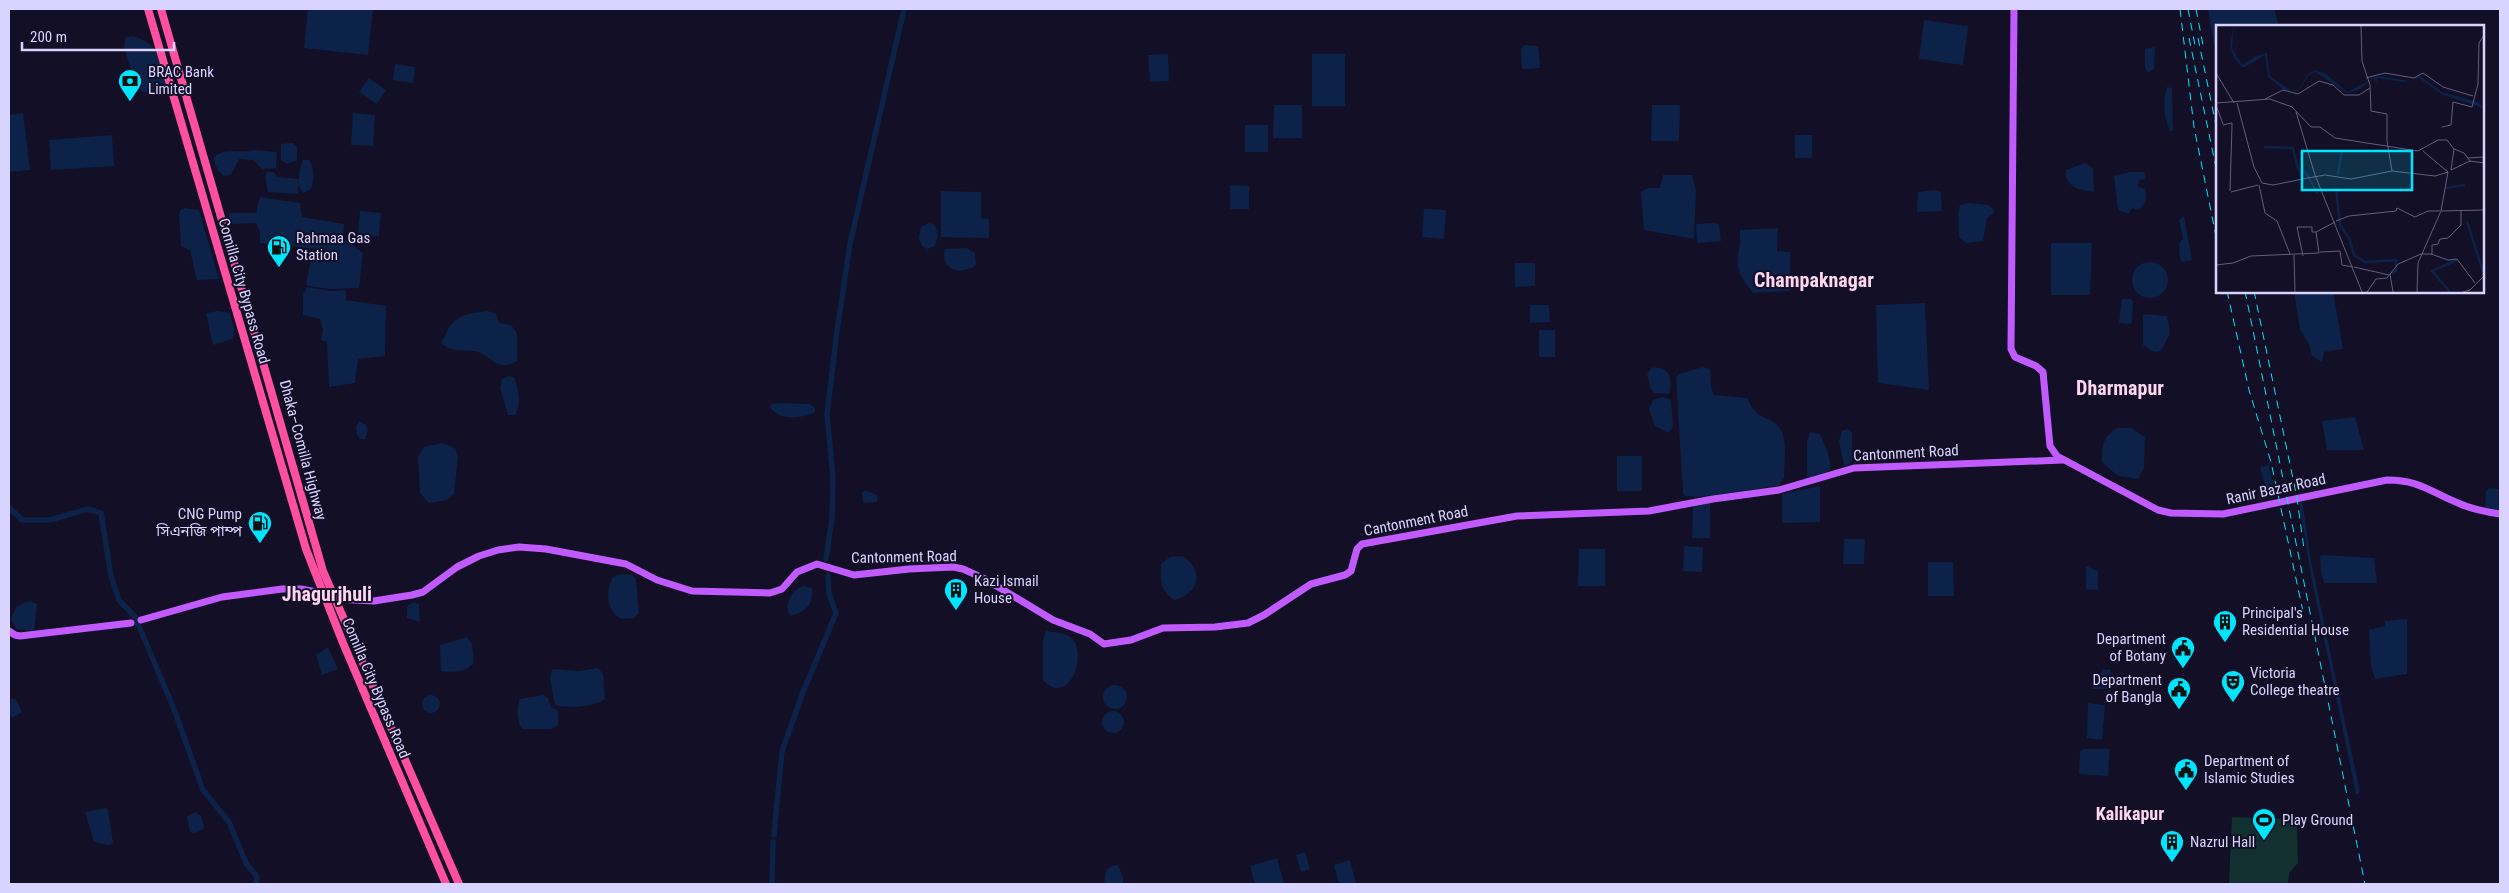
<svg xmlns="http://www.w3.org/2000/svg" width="2509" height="893" viewBox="0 0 2509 893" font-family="'Roboto Condensed','Noto Sans Bengali',sans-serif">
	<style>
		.green { fill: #12302f }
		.water { fill: #0c2248 }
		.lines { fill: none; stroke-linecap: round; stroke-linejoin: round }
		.canal { stroke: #0c2248; stroke-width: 5.5 }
		.major { stroke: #c25bff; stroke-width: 7 }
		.highway { stroke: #ff4fa3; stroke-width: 8 }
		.rail { stroke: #00e5ff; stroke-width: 1; stroke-dasharray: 8 6; stroke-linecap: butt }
		.labels { text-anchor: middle; stroke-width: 4; stroke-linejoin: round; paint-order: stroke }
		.poi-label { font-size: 15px; fill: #d9d4ff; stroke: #130f26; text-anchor: start }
		.street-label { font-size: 15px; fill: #d9d4ff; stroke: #130f26 }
		.quarter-label { font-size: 18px; font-weight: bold; fill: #ffd6f0; stroke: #130f26 }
		.district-label { font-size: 20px; font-weight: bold; fill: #ffd6f0; stroke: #130f26 }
		.inset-river { fill: none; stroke: #0c2248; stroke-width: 2.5 }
		.inset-road { fill: none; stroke: #625e7d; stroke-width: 1 }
		.view { fill: #00e5ff; fill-opacity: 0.15; stroke: #00e5ff; stroke-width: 2.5 }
		.inset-edge { fill: none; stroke: #d9d4ff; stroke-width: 2.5 }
	</style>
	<rect width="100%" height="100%" fill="#130f26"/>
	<path class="green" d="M2232,817L2297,819L2298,863L2289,873L2288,884H2229Z"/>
	<g class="water">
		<path d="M308,9H373L368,55L304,48Z"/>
		<path d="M2208,9H2274L2279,26H2218V45H2214Z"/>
		<path d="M1924,20L1968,26L1963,65L1919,59Z"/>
		<path d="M133,36C161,44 163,67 170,92L155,95L142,92L135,82L126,54L124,45L126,37Z"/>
		<path d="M1524,45L1538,46L1540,68L1522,69L1521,50Z"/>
		<path d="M2155,47L2154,69L2148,72L2145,68V49Z"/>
		<path d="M1168,54L1169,81L1150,82L1148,55Z"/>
		<rect x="1312" y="54" width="33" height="52"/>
		<path d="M395,64L415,67L413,83L393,80Z"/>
		<path d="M369,78L386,90L377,104L359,92Z"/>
		<path d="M2167,87L2172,88L2173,131H2170C2164,117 2162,101 2167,87Z"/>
		<path d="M1274,105H1302V138H1273Z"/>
		<path d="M1652,105H1680L1679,141H1651Z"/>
		<path d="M23,113L30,170L9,172V115Z"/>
		<path d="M353,113L375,115L373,146L351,145Z"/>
		<rect x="1245" y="125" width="23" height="27"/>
		<path d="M112,135L114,166L51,170L49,140Z"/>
		<rect x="1795" y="135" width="17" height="23"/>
		<path d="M293,143L297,147V160L287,164L281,160V144Z"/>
		<path d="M254,150L277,152L276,168L262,169L253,160L239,159L231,175L224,176L218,171L213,158C223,147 241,154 254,150Z"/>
		<path d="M303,160H309C315,167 314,181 311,189L303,193C296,186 299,169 303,160Z"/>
		<path d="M2085,163L2093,168L2094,192C2080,190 2064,187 2066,170Z"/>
		<path d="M267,172H274L277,177L299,179L298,194L268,192L265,176Z"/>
		<path d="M2130,172H2144L2146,179L2139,180L2138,187L2145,189C2147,199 2146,205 2138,210L2132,208L2129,214L2118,210L2114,176Z"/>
		<path d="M1663,175H1692L1696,191L1694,239L1644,230L1641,192L1648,188H1660Z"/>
		<path d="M1230,185L1249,186V209H1230Z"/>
		<path d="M1936,190L1941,192L1942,211L1917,212L1918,192Z"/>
		<path d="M941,191L981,192V218L989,219V238L941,237Z"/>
		<path d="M260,197L300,203L302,217L344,224L343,238L363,253L359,288L330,289L308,286L306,285L311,259L325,260L327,251L318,249L260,243V232L256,223L230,224L228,213H256Z"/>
		<path d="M1969,203L1989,205L1995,212L1987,218L1983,241L1966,243L1959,237L1958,213L1960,205Z"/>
		<path d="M186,208L199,210L219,279L197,280L190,250L181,246L179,215L181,209Z"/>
		<path d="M1424,209L1446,210L1444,239L1422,237Z"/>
		<path d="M360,211L381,213L379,236L358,235Z"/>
		<path d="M2184,216L2192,260L2183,262L2180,260L2179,244L2183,238L2179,220Z"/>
		<path d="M929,223L935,225L938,236L935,246L927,249L922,246L919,238L921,227Z"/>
		<path d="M1712,223L1719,224L1721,241L1697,243L1696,224Z"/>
		<path d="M1778,228L1777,251L1790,252V291L1753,293C1739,275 1734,267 1740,245C1741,241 1739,235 1740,230Z"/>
		<path d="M2051,243H2092L2090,295H2051Z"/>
		<path d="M967,248L975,253L976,265C962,276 939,270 945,249Z"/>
		<circle cx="2150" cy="280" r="18"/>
		<path d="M1515,263H1535V286L1515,287Z"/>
		<path d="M307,287L332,291L346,290V300L386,306L385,356L358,359L355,383L329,387L327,342L321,340L323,330L320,319L303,315V295Z"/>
		<path d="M2294,291H2333L2343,349L2324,352L2322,362L2312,356L2309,344L2300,330Z"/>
		<path d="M2122,299H2131L2133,302L2132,322L2130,324L2119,323Z"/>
		<path d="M1925,303L1929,390L1878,383L1876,305Z"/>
		<path d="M1530,305H1549L1550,322L1530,323Z"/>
		<path d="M218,311L230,313L235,334L232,339L213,345L206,313Z"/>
		<path d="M488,311L496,314L499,323L511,325L517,333V361C495,374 490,352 473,351C462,350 452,352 442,344C441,339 444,339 446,334C453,315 469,313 488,311Z"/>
		<path d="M2146,314L2167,316L2170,333L2161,351L2154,352L2143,345V315Z"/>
		<rect x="1539" y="330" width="16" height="27"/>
		<path d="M1703,367L1710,369L1711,387L1714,395L1748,398C1754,422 1774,415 1781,430C1788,442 1784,464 1784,478L1778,486L1697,497L1685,496L1683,493L1676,378L1679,374Z"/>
		<path d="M1651,368C1670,365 1673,379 1669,394L1654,393L1651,389L1647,375Z"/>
		<path d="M508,376L514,377C518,388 522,404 515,415H508L500,388L502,379Z"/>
		<path d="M1663,397L1671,400L1673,427L1669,433L1655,426L1649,409L1653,400Z"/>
		<path d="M777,403L810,404L815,408V412C802,419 778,421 770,407L771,404Z"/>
		<path d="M2355,417L2364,450H2327L2322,421Z"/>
		<path d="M359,421L366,425L368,430L365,439H361L357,435L356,427Z"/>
		<path d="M2117,428H2131L2145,437L2144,468L2138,479L2118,476L2102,462C2102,446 2102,438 2117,428Z"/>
		<path d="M1848,429L1852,433V461L1847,466L1844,465L1839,441L1842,431Z"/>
		<path d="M1810,432L1820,434C1825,445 1832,459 1830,470L1811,478L1807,476V442Z"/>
		<path d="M442,443L455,448L458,456L454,494L447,500L429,503L420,493L418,457L424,447Z"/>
		<rect x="1617" y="456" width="25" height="35"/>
		<path d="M2269,465L2274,490L2267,492L2260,467Z"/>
		<path d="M1820,486V522L1782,523V494Z"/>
		<path d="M2489,488L2500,489V512L2485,509L2486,492Z"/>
		<path d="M865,490L877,495L878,500L876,502L863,503L862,493Z"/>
		<path d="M2302,500L2311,561L2360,792L2358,794H2356L2311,576L2299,502Z"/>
		<path d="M1693,503H1710V538H1692Z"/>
		<path d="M1844,539H1865L1864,564H1843Z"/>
		<path d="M1684,546L1703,547L1702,572L1683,571Z"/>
		<path d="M1579,549H1605V586H1578Z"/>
		<path d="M2322,555L2374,558L2377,583H2324L2321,572L2320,556Z"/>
		<path d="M1183,556C1204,571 1200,592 1175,600C1160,592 1160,580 1161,564L1170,557Z"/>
		<path d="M1928,562H1953L1954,596H1928Z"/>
		<path d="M2086,566L2098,571V590L2086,589Z"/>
		<path d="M622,574L632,575L636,579L639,613L634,618L621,619C606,610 605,591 613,577Z"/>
		<path d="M803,586L812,588C814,605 805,612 790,616C783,605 792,590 803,586Z"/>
		<path d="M30,601L37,604L34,631L17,629L11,620C15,608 17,603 30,601Z"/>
		<path d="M414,602L419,604L420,622L407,618V606Z"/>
		<path d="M2407,619V674L2375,679L2371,666L2369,630L2385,626V621Z"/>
		<path d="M1046,631C1053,632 1062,632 1069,636C1090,648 1071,710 1043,680V640Z"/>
		<path d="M467,637L472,644L474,663C465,672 454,673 441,671L440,645Z"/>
		<path d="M328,647L338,669L322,675L316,655Z"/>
		<path d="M598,668L603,674L605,699C594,707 568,709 555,705L550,678L552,669L578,671Z"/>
		<path d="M2103,669L2111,670L2110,689H2092V674H2100Z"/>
		<circle cx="1115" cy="697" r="12"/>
		<circle cx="431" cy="704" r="9"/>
		<path d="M544,695L548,698L551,707L558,711V725L551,729H522C517,722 517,707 520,699Z"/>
		<path d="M11,698L16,699L22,712L12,718L9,713Z"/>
		<path d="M2088,703L2105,705L2102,740L2087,738Z"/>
		<circle cx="1113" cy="722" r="11"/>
		<path d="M2083,749H2110L2108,776L2079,774L2080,752Z"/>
		<path d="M105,808L108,809L113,843L109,845L94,842L85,812Z"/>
		<path d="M196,812L202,817L204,829L195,833L190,832L187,816Z"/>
		<path d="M1305,852L1310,869L1301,872L1296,855Z"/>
		<path d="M1277,858L1284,884H1255L1250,866Z"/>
		<path d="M1350,860L1356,884H1339L1334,865Z"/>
		<path d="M1118,865L1123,877V884H1104L1106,870L1112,866Z"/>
	</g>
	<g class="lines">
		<g class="canal">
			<path d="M9,507L22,520H50L88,509L101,513L111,576L119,600L135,617L174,709L203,790L229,822L246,863L257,877L256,884"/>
			<path d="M826,559L832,518L833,477L827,414L837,331L850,244L904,9"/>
			<path d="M774,835L782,751L803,692L836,613L829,594L828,576"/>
			<path d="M772,884L773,842"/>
		</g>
		<g class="major">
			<path d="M2014,9L2011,349L2015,357L2036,366L2043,372L2050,446L2057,456L2158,510L2171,513L2223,514L2387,480C2420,480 2430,492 2458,503C2471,509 2486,512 2500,514"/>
			<path d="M141,620L222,597L282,589H301L322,593L336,599L374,601L412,595L423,592L457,567L479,556L498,550L519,547L546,549L626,564L657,580L692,591L770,593L782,589L797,572L817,564L854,575L909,569L953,567L963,569L985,579L1053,620L1090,634L1104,644L1131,640L1163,628L1215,627L1248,623L1264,615L1311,584L1345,575L1351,571L1357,549L1362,544L1517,516L1649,511L1713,499L1779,490L1854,468L2063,460"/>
			<path d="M9,631L15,635L20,636L131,623"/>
		</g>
		<g class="highway">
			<path d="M148,9L306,549L343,643L446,884"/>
			<path d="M161,9L323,571L459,884"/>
		</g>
		<g class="rail">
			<path d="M2180,9L2194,127L2218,246"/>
			<path d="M2188,9L2195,45"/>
			<path d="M2196,9L2203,45"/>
			<path d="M2189,38L2218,177"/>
			<path d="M2198,38L2218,135"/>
			<path d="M2227,291L2249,390L2271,462L2304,616"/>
			<path d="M2245,291L2365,884"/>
			<path d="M2254,291L2297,498L2304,549"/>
		</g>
	</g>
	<defs>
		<g id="bank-pin" transform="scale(1.25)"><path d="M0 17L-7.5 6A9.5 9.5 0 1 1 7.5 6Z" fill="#00e5ff" stroke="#130f26"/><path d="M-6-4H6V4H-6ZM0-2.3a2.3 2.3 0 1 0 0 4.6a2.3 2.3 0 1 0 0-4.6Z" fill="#111"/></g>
		<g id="fuel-pin" transform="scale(1.25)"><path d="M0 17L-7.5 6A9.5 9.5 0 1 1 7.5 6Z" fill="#00e5ff" stroke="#130f26"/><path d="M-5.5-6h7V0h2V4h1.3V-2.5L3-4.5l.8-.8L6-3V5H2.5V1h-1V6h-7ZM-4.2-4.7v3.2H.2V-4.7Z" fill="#111"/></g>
		<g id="building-pin" transform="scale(1.25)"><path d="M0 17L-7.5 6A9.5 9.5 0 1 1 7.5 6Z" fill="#00e5ff" stroke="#130f26"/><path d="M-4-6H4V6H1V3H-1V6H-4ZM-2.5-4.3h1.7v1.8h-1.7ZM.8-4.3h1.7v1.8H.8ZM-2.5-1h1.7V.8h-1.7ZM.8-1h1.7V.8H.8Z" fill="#111"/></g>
		<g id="civic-pin" transform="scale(1.25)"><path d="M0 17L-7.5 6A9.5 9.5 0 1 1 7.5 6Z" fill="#00e5ff" stroke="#130f26"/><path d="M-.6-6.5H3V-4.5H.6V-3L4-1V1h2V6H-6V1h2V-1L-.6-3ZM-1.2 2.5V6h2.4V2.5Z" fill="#111"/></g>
		<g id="theatre-pin" transform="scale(1.25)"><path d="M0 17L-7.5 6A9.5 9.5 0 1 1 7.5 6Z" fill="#00e5ff" stroke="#130f26"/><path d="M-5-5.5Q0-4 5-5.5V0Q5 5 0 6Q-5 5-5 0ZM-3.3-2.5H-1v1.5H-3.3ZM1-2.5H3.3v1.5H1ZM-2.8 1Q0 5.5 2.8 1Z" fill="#111"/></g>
		<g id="stadium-pin" transform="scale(1.25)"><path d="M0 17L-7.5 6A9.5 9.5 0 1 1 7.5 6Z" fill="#00e5ff" stroke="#130f26"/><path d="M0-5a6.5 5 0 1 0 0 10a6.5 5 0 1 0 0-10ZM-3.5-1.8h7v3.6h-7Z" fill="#111"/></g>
	</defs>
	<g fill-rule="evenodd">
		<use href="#bank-pin" x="130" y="81"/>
		<use href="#fuel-pin" x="279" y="247"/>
		<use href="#fuel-pin" x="260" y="523"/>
		<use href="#building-pin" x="956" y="590"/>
		<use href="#building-pin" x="2225" y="622"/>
		<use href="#civic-pin" x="2183" y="648"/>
		<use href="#theatre-pin" x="2233" y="682"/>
		<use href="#civic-pin" x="2179" y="689"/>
		<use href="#civic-pin" x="2186" y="770"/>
		<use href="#stadium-pin" x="2264" y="820"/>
		<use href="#building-pin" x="2172" y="842"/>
	</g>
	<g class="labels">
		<g class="poi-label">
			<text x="148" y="77">BRAC Bank<tspan x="148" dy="17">Limited</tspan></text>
			<text x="296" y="243">Rahmaa Gas<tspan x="296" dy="17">Station</tspan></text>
			<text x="242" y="519" text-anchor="end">CNG Pump<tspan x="242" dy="17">সিএনজি পাম্প</tspan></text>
			<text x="974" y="586">Kazi Ismail<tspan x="974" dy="17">House</tspan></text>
			<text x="2242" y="618">Principal's<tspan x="2242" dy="17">Residential House</tspan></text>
			<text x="2166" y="644" text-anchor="end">Department<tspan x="2166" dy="17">of Botany</tspan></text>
			<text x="2250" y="678">Victoria<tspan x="2250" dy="17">College theatre</tspan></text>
			<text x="2162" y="685" text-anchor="end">Department<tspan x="2162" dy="17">of Bangla</tspan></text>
			<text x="2204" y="766">Department of<tspan x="2204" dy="17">Islamic Studies</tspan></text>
			<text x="2282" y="825">Play Ground</text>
			<text x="2190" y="847">Nazrul Hall</text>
		</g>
		<g class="street-label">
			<text transform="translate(244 291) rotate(74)" y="5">Comilla City Bypass Road</text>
			<text transform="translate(303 450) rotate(75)" y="5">Dhaka–Comilla Highway</text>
			<text transform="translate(1906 453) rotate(-3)" y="5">Cantonment Road</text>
			<text transform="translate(2276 489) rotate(-12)" y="5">Ranir Bazar Road</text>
			<text transform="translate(1416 521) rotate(-11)" y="5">Cantonment Road</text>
			<text transform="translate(904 557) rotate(-1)" y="5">Cantonment Road</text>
			<text transform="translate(376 688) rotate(67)" y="5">Comilla City Bypass Road</text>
		</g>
		<g class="quarter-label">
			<text x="2130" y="820">Kalikapur</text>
		</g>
		<g class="district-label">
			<text x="1814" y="287">Champaknagar</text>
			<text x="2120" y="395">Dharmapur</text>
			<text x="327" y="601">Jhagurjhuli</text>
		</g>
	</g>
	<g transform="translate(2216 25)">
		<rect width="268" height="268" fill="#130f26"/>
		<path d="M18,1L16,23L26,40L40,31L51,28L54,51L74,65H82L92,49L99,45L110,49L131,67L162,51L193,56L204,51L226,67L262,77L267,83L227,70L203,53L187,57L161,53V57L157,54L144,64L131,68L99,47L93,50L82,66L68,65L52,52L49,30L29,42H26L18,33L14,20Z" fill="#0c2248"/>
		<path class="inset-river" d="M48,122L77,123L82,144M82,145L90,148L102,169M122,150L126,125M120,163L124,200L133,213L138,230L149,237L180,235V246L176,249M230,163L249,160M251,196L267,247M234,267L216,246L241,235"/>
		<path class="inset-road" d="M145,1L146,36L154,60L155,86L171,89V116L176,146M0,48L18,78M150,53L169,48L198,53L207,48L227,62L257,71M49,74L67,65L82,69L103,56L117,60L128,70H143L154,63M0,78L54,74L76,82L95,102H104L119,113L202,126L222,115H231L238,124L248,128L254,136L268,138M21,78L38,142L46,158M0,80L7,99M80,87L99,150L146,267M7,100L16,98V101L14,166M226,102L235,100L237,77L256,82L262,59L263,18L268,10M207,126L232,147M252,133L268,132M235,145L254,136M235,145L238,124M92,153L109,150L135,154L176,146L219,151L232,147M46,158L57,160L92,153M43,160L49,188L61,196L74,229M15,167L42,160M225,186L268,185M120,196L133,191L180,186L181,183L199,192L212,186H224M104,227L124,226L126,240L137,242M215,229L232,235L241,234L259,258M78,230L79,267M87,231L81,202H96V207H100M0,240L17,238L35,231L103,228L100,207L119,197M138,242L173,250M174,249L177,267M151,267L160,254L171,253L182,239L205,229H216V220L222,219L224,214L232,213L245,200V186M201,267L202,238L225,186L232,147M247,267L254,265L268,251"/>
		<path class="view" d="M86,126H196V165H86Z"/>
		<rect width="268" height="268" class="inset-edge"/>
	</g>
	<rect width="2509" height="893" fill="none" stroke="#d9d4ff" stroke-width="20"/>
	<path d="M22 42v8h152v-8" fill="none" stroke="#d9d4ff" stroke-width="2.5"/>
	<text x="30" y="42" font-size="15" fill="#d9d4ff" stroke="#130f26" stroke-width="4" paint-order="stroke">200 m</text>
</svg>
